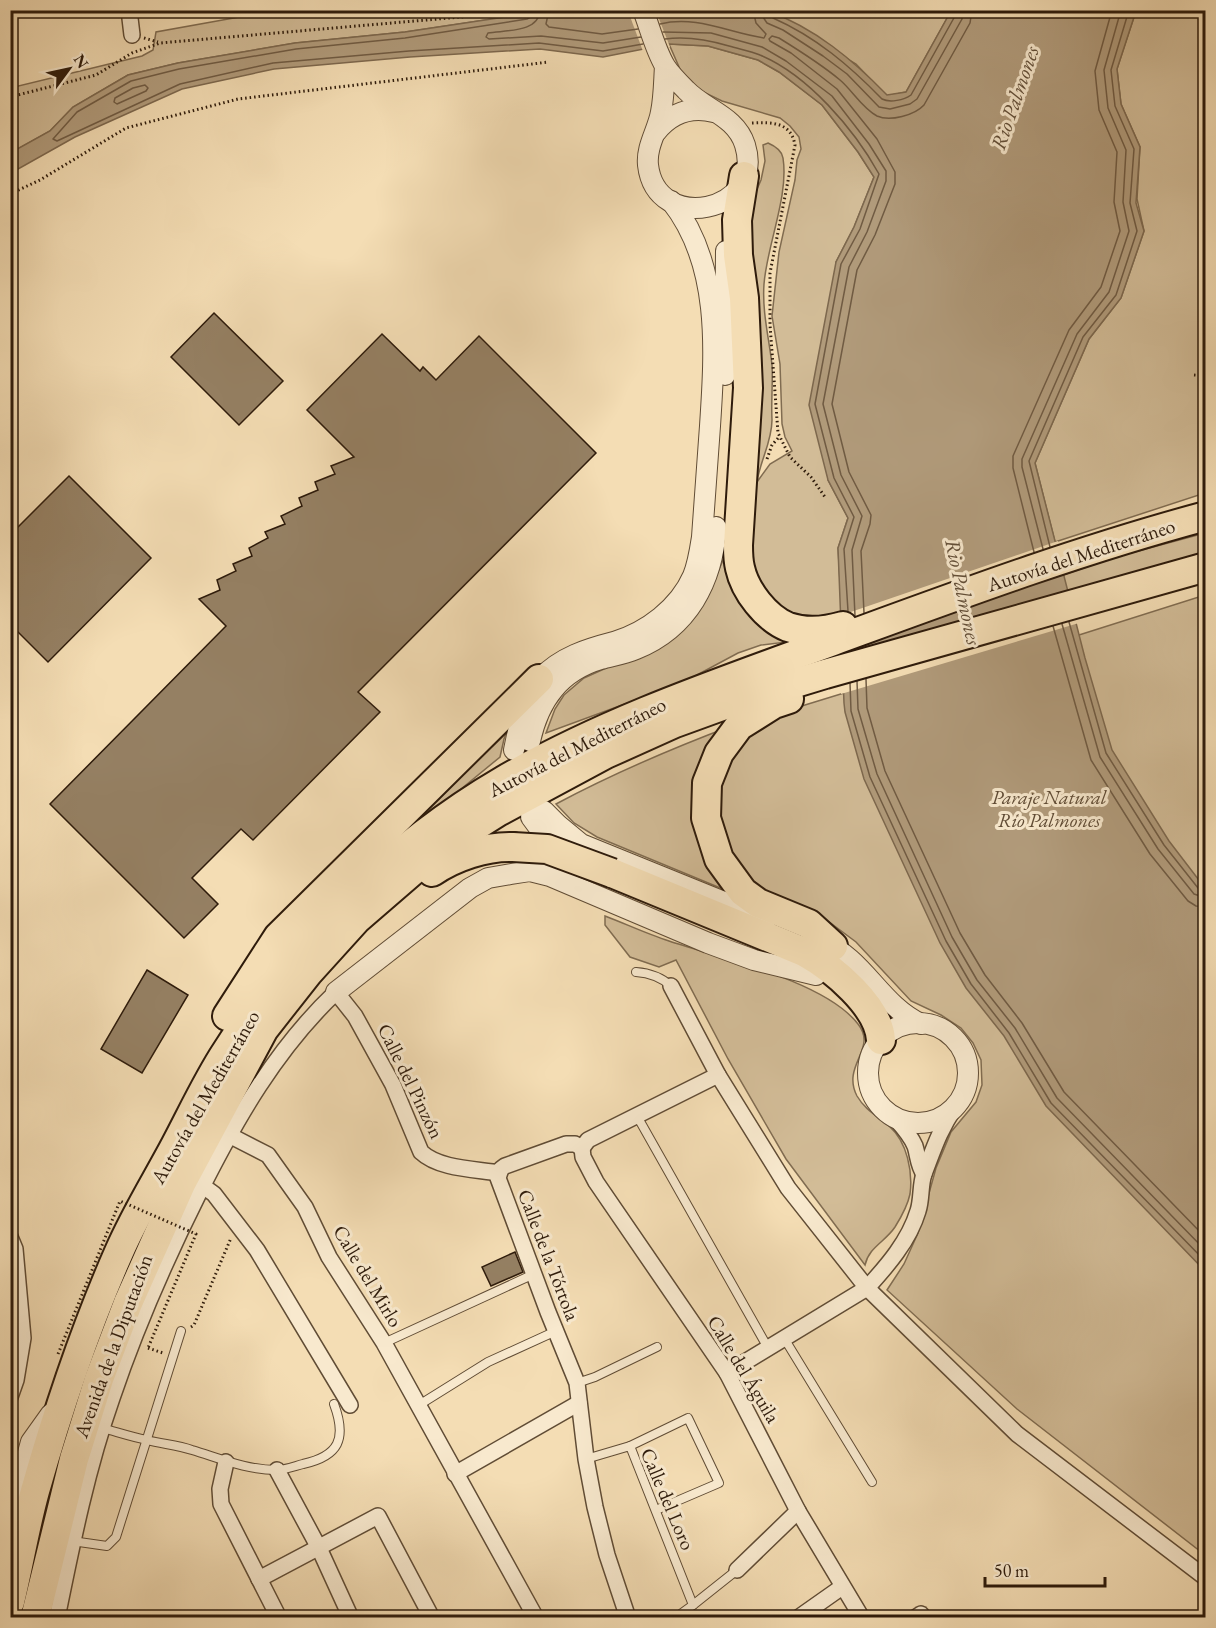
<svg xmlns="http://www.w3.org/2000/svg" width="1216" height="1628" viewBox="0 0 1216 1628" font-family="'EB Garamond',serif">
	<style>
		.green { fill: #d2bc97; stroke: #806c51; stroke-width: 1.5 }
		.water { fill: #b19b7b; stroke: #7d684e; stroke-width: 1.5 }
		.pier { fill: #f4ddb4 }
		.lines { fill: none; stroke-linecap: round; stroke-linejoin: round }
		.shore { stroke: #705b43; stroke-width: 1.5 }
		.building { fill: #958063; stroke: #2e1b0b; stroke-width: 1.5 }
		.service-casing { stroke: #604c35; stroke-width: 10 }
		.minor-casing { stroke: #604c35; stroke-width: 18 }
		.tertiary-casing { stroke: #604c35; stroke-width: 22 }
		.motorway-casing { stroke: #2e1b0b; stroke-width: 32 }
		.path { stroke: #2e1b0b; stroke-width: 3; stroke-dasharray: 1.5 3; stroke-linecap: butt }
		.service { stroke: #f8e9ce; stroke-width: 8 }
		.minor { stroke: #f8e9ce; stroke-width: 15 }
		.tertiary { stroke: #f8e9ce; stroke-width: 20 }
		.motorway { stroke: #f4ddb4; stroke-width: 28 }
		.motorway-bridge-casing { stroke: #2e1b0b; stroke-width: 32; stroke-linecap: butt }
		.path-bridge { stroke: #2e1b0b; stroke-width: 3; stroke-dasharray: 1.5 3; stroke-linecap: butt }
		.motorway-bridge { stroke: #f4ddb4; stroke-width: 28 }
		.labels { text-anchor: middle; stroke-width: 6; stroke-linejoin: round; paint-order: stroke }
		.street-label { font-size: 20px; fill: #2e1b0b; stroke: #f8e9ce }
		.park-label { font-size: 20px; font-style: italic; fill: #5f4b35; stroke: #f8e9ce }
		.water-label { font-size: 21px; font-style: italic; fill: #624e38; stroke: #f8e9ce }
	</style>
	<rect width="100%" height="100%" fill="#f4ddb4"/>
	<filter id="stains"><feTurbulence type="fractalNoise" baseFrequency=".00333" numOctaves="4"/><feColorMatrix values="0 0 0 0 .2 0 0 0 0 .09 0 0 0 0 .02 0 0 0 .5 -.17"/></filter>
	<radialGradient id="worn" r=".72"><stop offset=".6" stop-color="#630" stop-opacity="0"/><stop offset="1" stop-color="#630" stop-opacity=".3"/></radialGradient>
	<g class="green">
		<path d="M272,11H546L405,32L295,43L178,63L128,75L73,107L50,131L11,153L10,88L142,56L153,50L156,32Z"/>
		<path d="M769,11H951L906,92L887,96L856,64Z"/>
		<path d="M1136,11H1205V493L1055,542L1035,463L1089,339L1121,298L1144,231L1137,199L1140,147L1121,104L1117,69Z"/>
		<path d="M669,44L708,46L758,60L779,72L822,105L858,152L874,177L854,227L836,262L828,480L848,518L838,548L842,615L811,623L761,598L748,546L756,483L760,399L748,244L754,196L761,180L765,161L763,145L768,143C775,146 782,151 783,158C789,196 767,245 764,284C762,312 769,338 772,365C773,383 771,402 772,420C772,442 760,461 757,482L770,464L792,451L785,437L782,424L780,364L772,316L779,252L795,180L797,160L801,149L799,137L790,126L780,118L722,101L695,88L683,76Z"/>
		<path d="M1205,533V553L1067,592L1063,575L1116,557Z"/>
		<path d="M724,558L795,641L761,645L738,653L682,683L546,733L555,709L564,695L584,678L615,664L702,602L714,581Z"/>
		<path d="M1205,595V1555L1017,1409L887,1290L904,1264L918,1233L936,1168L951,1132L976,1102L982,1085L981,1060L973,1043L961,1028L941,1015L911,1001L856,942L829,922L779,905L751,887L720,835L719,770L732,747L792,709L844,693L845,702L1079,635Z"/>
		<path d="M511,720L504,739L500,757L365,868Z"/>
		<path d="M734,725L708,756L730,892L597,837L574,823L556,804C614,773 673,748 734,725Z"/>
		<path d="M605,916C626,924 647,934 669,941C720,958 825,981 858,1024C878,1049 841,1065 857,1096C865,1110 879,1117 890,1127C907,1142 913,1172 910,1194C908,1204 900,1219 895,1227C885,1242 869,1247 865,1265L786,1159L728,1059L676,960L659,967L630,957L605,925Z"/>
	</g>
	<path class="water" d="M546,11H768C815,28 853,60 887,95L906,92L951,11H1136L1117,69L1121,104L1140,147L1136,203L1144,231L1121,298L1089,339L1035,463L1085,658L1112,750L1169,841L1205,888V1271L1046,1106L1004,1036L966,988L940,943L864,779L845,712L844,703L838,548L848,518L828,480L809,405L836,262L854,227L874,177L858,152L822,105L779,72L758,60L708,46L669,44L603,57L540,49L410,57L274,69L182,89L75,137L11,173L10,153L50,131L73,107L128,75L178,63L295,43L405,32Z"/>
	<g class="pier">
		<path d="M628,11H656L670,47L644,54Z"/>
		<path d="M1058,541L1066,574L840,651L839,616Z"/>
		<path d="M1071,591L1079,623L841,694L840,657Z"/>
	</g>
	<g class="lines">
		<g class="shore">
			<path d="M533,10L532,16L527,19L405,38L296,49L179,69L131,81L77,112L53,139L57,141L180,84L273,63L409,51L539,43L603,51L643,44"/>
			<path d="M540,10C539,33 505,30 488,33L486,37L489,39L541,36L603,43L641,37"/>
			<path d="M549,10L546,24L549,27L602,34L638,29"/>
			<path d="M762,10L763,17L767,23L783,30L823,56L847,74L879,107L890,109L910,104L917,99L962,19L963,10"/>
			<path d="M770,10L773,18C816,37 850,66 882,99C890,103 904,100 911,95L955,16L956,10"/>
			<path d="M660,24C697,15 729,33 764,38L766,34L756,23L753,10"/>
			<path d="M663,32L711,33L762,47L786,61L832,96L869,144L886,171V181L867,232L849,267L823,404L841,475L862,516L852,550L855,616"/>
			<path d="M665,39C686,36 709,40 729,46C739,49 751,51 760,55C808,75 854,129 879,174L860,229L841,264L815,404L834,478L854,517L844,549L848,611"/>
			<path d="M145,85L148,88L146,91L117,104L114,102L115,98L133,88Z"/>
			<path d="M1050,547L1029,461L1083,337L1116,295L1137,231L1130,203L1134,149L1115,106L1111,70L1129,10"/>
			<path d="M1043,549L1022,467V459L1077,334L1109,292L1129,231L1123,202L1126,150L1108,108L1104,70L1121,10"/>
			<path d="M1034,552L1013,468V456L1069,330L1101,287L1120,231L1114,202L1117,152L1099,110L1095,71L1112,10"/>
			<path d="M864,613L861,551L870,524L871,515L849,472L832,404L857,270L875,235L895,184V172L877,139L837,89L791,53L770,41L769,39L772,36L779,38C800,51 821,64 840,80C852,90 862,108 877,116C890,122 915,115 924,105L970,23L972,10"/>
			<path d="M1069,622L1106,753L1164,845L1198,888L1206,891"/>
			<path d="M1062,624L1100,757L1158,849L1194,894L1206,898"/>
			<path d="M1053,626L1091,760L1150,854L1188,901L1196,906L1206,907"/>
			<path d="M866,679L867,708L885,771L960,933L985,975L1022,1023L1064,1092L1206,1238"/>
			<path d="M857,681L858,709L877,774L952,937L977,980L1015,1028L1057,1098L1206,1251"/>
			<path d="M850,683L851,711L870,777L946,941L971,984L1009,1033L1051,1103L1206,1262"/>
		</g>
	</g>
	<g class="building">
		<path d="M214,313L283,381L239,425L171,357Z"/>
		<path d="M382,334L420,371L423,367L436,380L479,336L596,453L358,692L380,712L253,840L241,829L192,878L218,904L184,938L50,804L226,626L199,599L220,590L217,580L236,571L233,564L252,556L249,548L268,538L265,532L285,524L281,516L302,506L299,498L318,490L315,482L335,474L331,466L354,457L307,410Z"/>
		<path d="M69,476L151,558L48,662L10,624V535Z"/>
		<path d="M147,970L188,995L142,1073L101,1049Z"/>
		<path d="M515,1252L523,1272L491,1286L482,1267Z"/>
	</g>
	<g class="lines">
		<g class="service-casing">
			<g id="service">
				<path d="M636,972C650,973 661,977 671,986"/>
				<path d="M637,1116L768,1348"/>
				<path d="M784,1338L872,1482"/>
				<path d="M384,1343L534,1274"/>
				<path d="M577,1383L595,1377L657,1347"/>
				<path d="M419,1405L488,1362L556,1331"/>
				<path d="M102,1428C117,1432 132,1437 147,1440C162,1444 177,1445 192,1450C219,1458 247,1470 276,1470C285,1470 295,1466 303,1464C339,1456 347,1439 334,1404"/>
				<path d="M630,1446L688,1418L719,1483L656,1510"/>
				<path d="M586,1459L630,1446L693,1605"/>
				<path d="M72,1541L107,1546L116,1537L181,1331"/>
				<path d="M675,1618L693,1605L737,1570"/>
			</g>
		</g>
		<g class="minor-casing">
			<g id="minor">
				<path d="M129,10L132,35"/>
				<path d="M718,1075L788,1188L867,1288L1017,1434L1206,1578"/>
				<path d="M894,1117C902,1126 910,1134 915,1146C918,1155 918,1166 924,1174"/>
				<path d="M229,1135L268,1155L305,1207L329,1257L384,1343L536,1618"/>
				<path d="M582,1148L583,1157L596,1182L727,1373L798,1511L862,1618"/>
				<path d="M203,1186L214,1194L257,1250L350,1405"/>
				<path d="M10,1237L15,1249L23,1338L16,1380L10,1397"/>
				<path d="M727,1373L867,1288C887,1266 909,1241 918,1211C922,1199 920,1185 924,1174C934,1148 939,1131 955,1107"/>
				<path d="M226,1462L220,1489L221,1504L279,1618"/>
				<path d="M277,1470L319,1548L351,1618"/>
				<path d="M455,1474L579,1403"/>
				<path d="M737,1570L798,1511"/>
				<path d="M259,1579L378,1516L432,1618"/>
				<path d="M57,1618C72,1544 87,1469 112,1398C136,1327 166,1259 199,1193C236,1119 276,1049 336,992L355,1016L393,1085L421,1152C439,1169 475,1169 499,1173"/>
				<path d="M628,1618L607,1555L595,1507L586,1459L577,1383L548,1312L498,1178L501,1169L505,1166L566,1144H575L582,1148L588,1140L718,1075L671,986"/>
				<path d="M798,1618L842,1587"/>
				<path d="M915,1618L921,1614"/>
			</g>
		</g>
		<g class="tertiary-casing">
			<g id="tertiary">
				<path d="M643,10C650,28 655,49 665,66C670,74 679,83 686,90C705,110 736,116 745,145C766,213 656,235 648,165C646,146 658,130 661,112C664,97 664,81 665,66"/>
				<path d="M656,132C671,113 690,106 714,112"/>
				<path d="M725,375L726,251"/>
				<path d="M530,741C539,700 560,671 601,659C612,656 624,654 636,649C688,628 713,581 716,527"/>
				<path d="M514,750C518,729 526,693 541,678C561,657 587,649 614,642C647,632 679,608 693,576C698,564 700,550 702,537C705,500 707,463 710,426C715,350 721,264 671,201"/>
				<path d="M544,811L558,825L581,844L766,919"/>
				<path d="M531,817L559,855"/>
				<path d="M821,941C865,959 879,1004 921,1024"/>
				<path d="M336,992L470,888L488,878L511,874L530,871L550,876L708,943L754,960L816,975"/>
				<circle cx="918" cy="1073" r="50"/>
				<path d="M10,1518L31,1442L51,1414"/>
			</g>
		</g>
		<g class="motorway-casing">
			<g id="motorway">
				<path d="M744,176L737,220L738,255L744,298L748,388L738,545C738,552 738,560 740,568C745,591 766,618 788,627C806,633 826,631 843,626"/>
				<path d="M789,699L774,704L739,726L719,753L707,783L706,818L719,859L743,892L758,903L809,924L833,946"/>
				<path d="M432,872C454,857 486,846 513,847"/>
				<path d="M612,873L804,952C833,968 879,1006 881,1040"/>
				<path d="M227,1016L278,937L539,679"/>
				<path d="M10,1602C19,1565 25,1527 35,1491C58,1410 85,1329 119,1252C135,1215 157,1180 176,1144C192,1114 207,1081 226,1052C296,942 391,846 504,780C608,720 721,682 833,641C956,596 1079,550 1206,516"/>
				<path d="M35,1618L74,1459L99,1379L128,1303L181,1184L264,1029L308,973L356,920L415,869L452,841L498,812L606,754L675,723L730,703L825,674L1206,567"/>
			</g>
		</g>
		<g class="path">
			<path d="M144,38L158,42"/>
			<path d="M10,97L96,75L132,53L160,43L542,10"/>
			<path d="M752,123C772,122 791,122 795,145L770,273V325L778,433L790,457L811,477L825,497"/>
			<path d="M10,194L40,180L126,128L238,99L549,62"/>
			<path d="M1194,375L1206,376"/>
			<path d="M767,459L772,445L779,437"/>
			<path d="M191,1327L194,1325L231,1238"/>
			<path d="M148,1348L163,1353"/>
		</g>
		<use href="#service" class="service"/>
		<use href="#minor" class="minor"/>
		<use href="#tertiary" class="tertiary"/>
		<use href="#motorway" class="motorway"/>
		<g class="motorway-bridge-casing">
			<path id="motorway-bridge" d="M513,847L547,849L612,873"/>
		</g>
		<path class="path-bridge" d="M58,1354L120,1201L196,1234L148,1348"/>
		<use href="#motorway-bridge" class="motorway-bridge"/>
	</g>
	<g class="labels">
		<g class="street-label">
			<text transform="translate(1081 555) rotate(-18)" y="7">Autovía del Mediterráneo</text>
			<text transform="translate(577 747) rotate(-27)" y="7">Autovía del Mediterráneo</text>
			<text transform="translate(411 1081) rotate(64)" y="7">Calle del Pinzón</text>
			<text transform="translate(205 1097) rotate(-60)" y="7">Autovía del Mediterráneo</text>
			<text transform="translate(549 1255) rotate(69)" y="7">Calle de la Tórtola</text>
			<text transform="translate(368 1276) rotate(59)" y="7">Calle del Mirlo</text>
			<text transform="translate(113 1346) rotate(-70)" y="7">Avenida de la Diputación</text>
			<text transform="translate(744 1369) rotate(59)" y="7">Calle del Águila</text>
			<text transform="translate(668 1499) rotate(67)" y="7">Calle del Loro</text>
		</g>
		<g class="park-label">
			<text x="1049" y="804">Paraje Natural<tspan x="1049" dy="23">Río Palmones</tspan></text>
		</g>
		<g class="water-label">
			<text transform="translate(1015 98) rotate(-71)" y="7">Rio Palmones</text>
			<text transform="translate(963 592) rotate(78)" y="7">Rio Palmones</text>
		</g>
	</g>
	<rect width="1216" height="1628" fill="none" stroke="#f4ddb4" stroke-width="36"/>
	<rect x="12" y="12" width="1192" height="1604" fill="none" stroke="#2e1b0b" stroke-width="3"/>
	<rect x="18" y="18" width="1180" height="1592" fill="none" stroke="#2e1b0b" stroke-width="1.5"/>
	<g transform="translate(69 69) rotate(57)" stroke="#f8e9ce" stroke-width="4.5" paint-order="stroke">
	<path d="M0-4.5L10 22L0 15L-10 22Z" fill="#2e1b0b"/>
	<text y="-9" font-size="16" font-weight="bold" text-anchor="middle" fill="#2e1b0b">N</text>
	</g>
	<path d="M985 1577v9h120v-9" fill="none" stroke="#2e1b0b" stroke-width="3"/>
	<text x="994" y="1577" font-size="18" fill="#2e1b0b" stroke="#f8e9ce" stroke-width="4.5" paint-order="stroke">50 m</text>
	<rect width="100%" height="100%" filter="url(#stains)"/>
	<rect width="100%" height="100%" fill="url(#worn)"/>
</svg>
